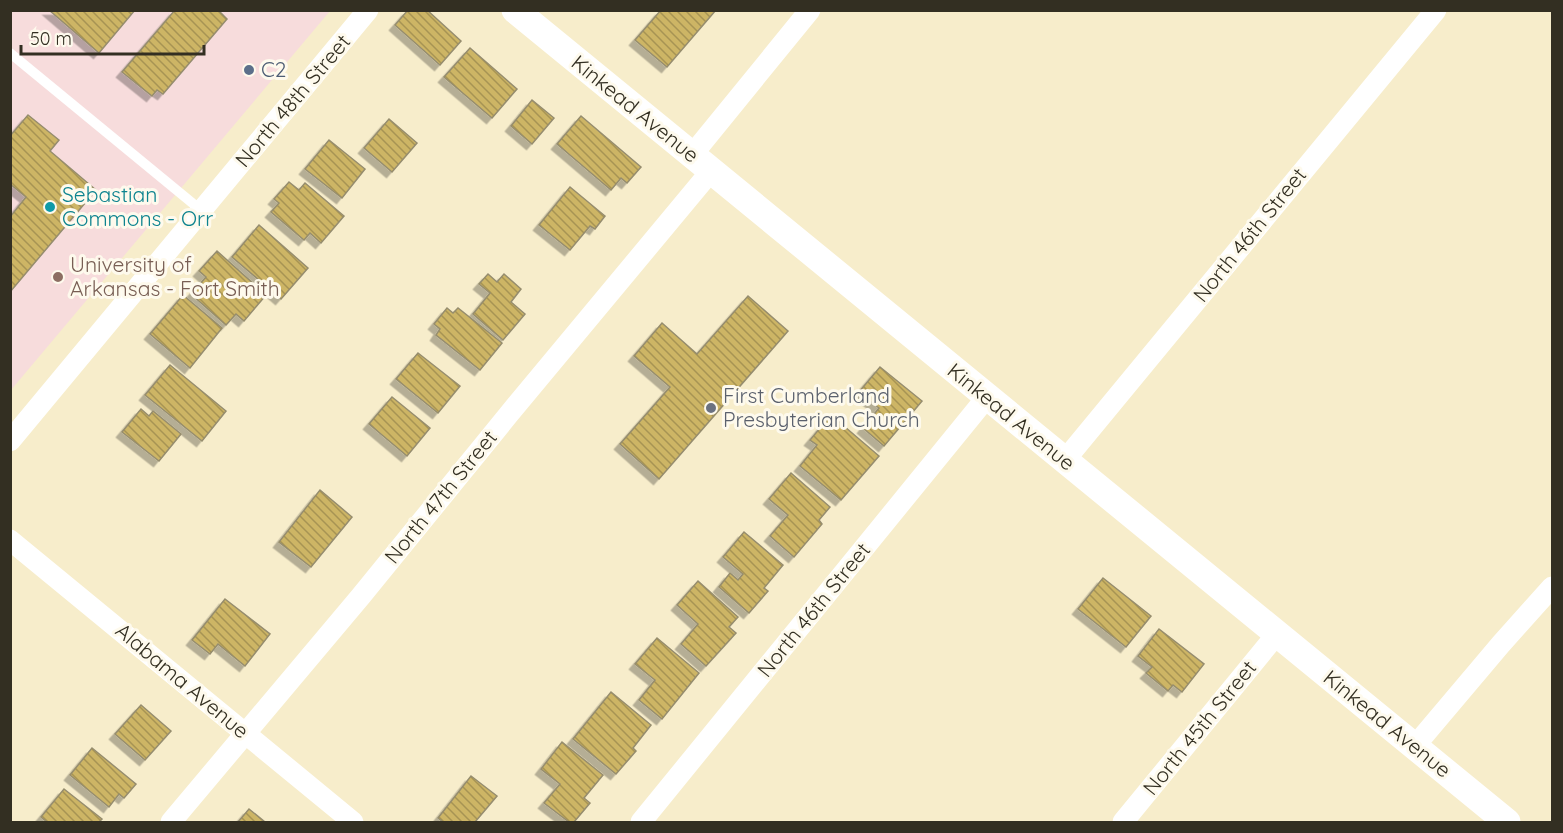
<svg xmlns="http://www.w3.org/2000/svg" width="1563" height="833" viewBox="0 0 1563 833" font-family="Quicksand,sans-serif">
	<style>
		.education { fill: #f7dcdc }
		.building { fill: url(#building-back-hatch); stroke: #968d6e; stroke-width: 1.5; filter: url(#shadow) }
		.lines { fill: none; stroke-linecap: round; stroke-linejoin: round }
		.service { stroke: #fff; stroke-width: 10 }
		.minor { stroke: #fff; stroke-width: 21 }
		.tertiary { stroke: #fff; stroke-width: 27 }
		.service-dot { fill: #5c6f8a; stroke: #fefaed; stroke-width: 2 }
		.culture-dot { fill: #0f9aa8; stroke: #fefaed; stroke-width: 2 }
		.education-dot { fill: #8d6e63; stroke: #fefaed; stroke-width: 2 }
		.worship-dot { fill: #6b7280; stroke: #fefaed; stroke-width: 2 }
		.labels { text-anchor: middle; stroke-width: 6; stroke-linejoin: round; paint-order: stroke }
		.service-label { font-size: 21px; fill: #4e5e75; stroke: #fefaed; text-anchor: start }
		.street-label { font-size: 21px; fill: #332f22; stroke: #fefaed }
		.culture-label { font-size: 21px; fill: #0d838f; stroke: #fefaed; text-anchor: start }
		.education-label { font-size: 21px; fill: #785e54; stroke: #fefaed; text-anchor: start }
		.worship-label { font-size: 21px; fill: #5b616d; stroke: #fefaed; text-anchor: start }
	</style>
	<defs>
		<pattern id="building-back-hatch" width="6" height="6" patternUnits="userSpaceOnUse" patternTransform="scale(1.5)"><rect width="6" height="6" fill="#cdb565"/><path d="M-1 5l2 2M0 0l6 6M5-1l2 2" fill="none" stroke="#a79453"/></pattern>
		<filter id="shadow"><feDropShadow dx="-5.5" dy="5.5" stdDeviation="0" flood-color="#0004"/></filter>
	</defs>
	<rect width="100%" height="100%" fill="#f7edcb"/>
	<path class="education" d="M11,11H330L11,390Z"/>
	<g class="building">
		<path d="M49,10H135L99,53Z"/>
		<path d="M175,10H218L227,19L163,94L157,90L152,96L122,72Z"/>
		<path d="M408,10H427L461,41L440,65L395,25Z"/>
		<path d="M661,10H716L667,67L635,40Z"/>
		<path d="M470,48L517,89L492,118L444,77Z"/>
		<path d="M532,100L554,118L532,144L511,126Z"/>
		<path d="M28,115L59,140L50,151L96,190L10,292V217L26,197L10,184V136Z"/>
		<path d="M581,116L641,167L627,183L621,178L611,190L557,144Z"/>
		<path d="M389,119L417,143L392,172L364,148Z"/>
		<path d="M329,140L365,169L342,198L305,169Z"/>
		<path d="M289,182L299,190L305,183L344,216L321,243L310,233L304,240L271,212L279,203L274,199Z"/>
		<path d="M570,187L605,216L595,229L590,226L570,250L539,225Z"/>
		<path d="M259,225L308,268L281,299L232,257Z"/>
		<path d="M217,251L266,295L244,321L236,314L226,325L191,294L206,277L199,271Z"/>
		<path d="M488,274L497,282L504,274L521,289L511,302L525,314L503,340L473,314L490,293L479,284Z"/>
		<path d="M183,295L222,328L190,368L150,334Z"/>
		<path d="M748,296L788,331L659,479L620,444L670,387L634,356L662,323L697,354Z"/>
		<path d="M447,308L453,313L458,308L502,343L480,370L436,335L440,329L434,324Z"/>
		<path d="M418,353L460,386L438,413L396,379Z"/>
		<path d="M170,365L226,411L202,441L145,395Z"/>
		<path d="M880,367L922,401L884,446L863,428L879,408L859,392Z"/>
		<path d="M392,397L430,428L407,456L369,424Z"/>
		<path d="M141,409L149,416L153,411L181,434L159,461L122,432Z"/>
		<path d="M831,415L879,456L841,500L800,466L817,445L810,440Z"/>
		<path d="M791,473L830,507L819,520L822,524L794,557L770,536L788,515L769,499Z"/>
		<path d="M320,490L352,517L311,567L279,542Z"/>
		<path d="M744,532L783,565L764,588L768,591L749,613L719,587L730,573L738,580L743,574L723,557Z"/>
		<path d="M1103,578L1151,616L1126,647L1078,609Z"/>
		<path d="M698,581L738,617L729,627L736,633L706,666L681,644L698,624L677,605Z"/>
		<path d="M225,599L270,634L245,666L218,644L210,654L192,640Z"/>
		<path d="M1159,629L1204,664L1182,692L1173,685L1168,691L1146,673L1152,667L1138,656Z"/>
		<path d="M657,638L699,673L662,719L639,700L655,680L635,664Z"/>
		<path d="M611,692L651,725L633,748L636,751L616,774L573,739Z"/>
		<path d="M141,705L171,731L145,760L115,734Z"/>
		<path d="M562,742L603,775L584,798L590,803L574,822H569L544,803L560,784L541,769Z"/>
		<path d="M92,748L136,784L124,798L119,794L109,807L70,775Z"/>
		<path d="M471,776L497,796L475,822H443L438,818Z"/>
		<path d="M64,789L102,819L99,822H47L41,817Z"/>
		<path d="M249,809L265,822H238Z"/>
	</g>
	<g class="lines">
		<path class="service" d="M10,53L202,211"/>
		<g class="minor">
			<path d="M692,155L810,10"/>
			<path d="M10,441L368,10"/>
			<path d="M1065,460L1436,10"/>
			<path d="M10,540L353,822"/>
			<path d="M1414,747L1501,644L1552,587"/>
			<path d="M171,822L361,596L509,414L711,171"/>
			<path d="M641,822L987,397"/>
			<path d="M1123,822L1277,634"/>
		</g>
		<path class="tertiary" d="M515,10L1507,822"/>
	</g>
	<circle class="service-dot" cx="249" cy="70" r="6"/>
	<circle class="culture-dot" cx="50" cy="207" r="6"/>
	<circle class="education-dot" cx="58" cy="277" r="6"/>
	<circle class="worship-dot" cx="711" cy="408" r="6"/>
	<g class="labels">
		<g class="service-label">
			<text x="261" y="77">C2</text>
		</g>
		<g class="street-label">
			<text transform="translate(293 101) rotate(-50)" y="7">North 48th Street</text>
			<text transform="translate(635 109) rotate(39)" y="7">Kinkead Avenue</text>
			<text transform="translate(1250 235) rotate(-51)" y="7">North 46th Street</text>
			<text transform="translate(1011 417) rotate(39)" y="7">Kinkead Avenue</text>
			<text transform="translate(441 497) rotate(-51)" y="7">North 47th Street</text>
			<text transform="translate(814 610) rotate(-51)" y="7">North 46th Street</text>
			<text transform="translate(182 681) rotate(40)" y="7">Alabama Avenue</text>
			<text transform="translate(1387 724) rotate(39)" y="7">Kinkead Avenue</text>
			<text transform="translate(1200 728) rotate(-51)" y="7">North 45th Street</text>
		</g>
		<g class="culture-label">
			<text x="62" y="202">Sebastian<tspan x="62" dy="24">Commons - Orr</tspan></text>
		</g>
		<g class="education-label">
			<text x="70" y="272">University of<tspan x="70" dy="24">Arkansas - Fort Smith</tspan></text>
		</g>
		<g class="worship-label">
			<text x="723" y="403">First Cumberland<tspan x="723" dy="24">Presbyterian Church</tspan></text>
		</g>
	</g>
	<rect width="1563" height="833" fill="none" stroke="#332f22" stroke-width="24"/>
	<path d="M21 45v9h183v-9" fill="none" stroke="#332f22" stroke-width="3"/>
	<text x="30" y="45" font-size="18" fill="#332f22" stroke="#fefaed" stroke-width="4.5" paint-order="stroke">50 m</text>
</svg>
